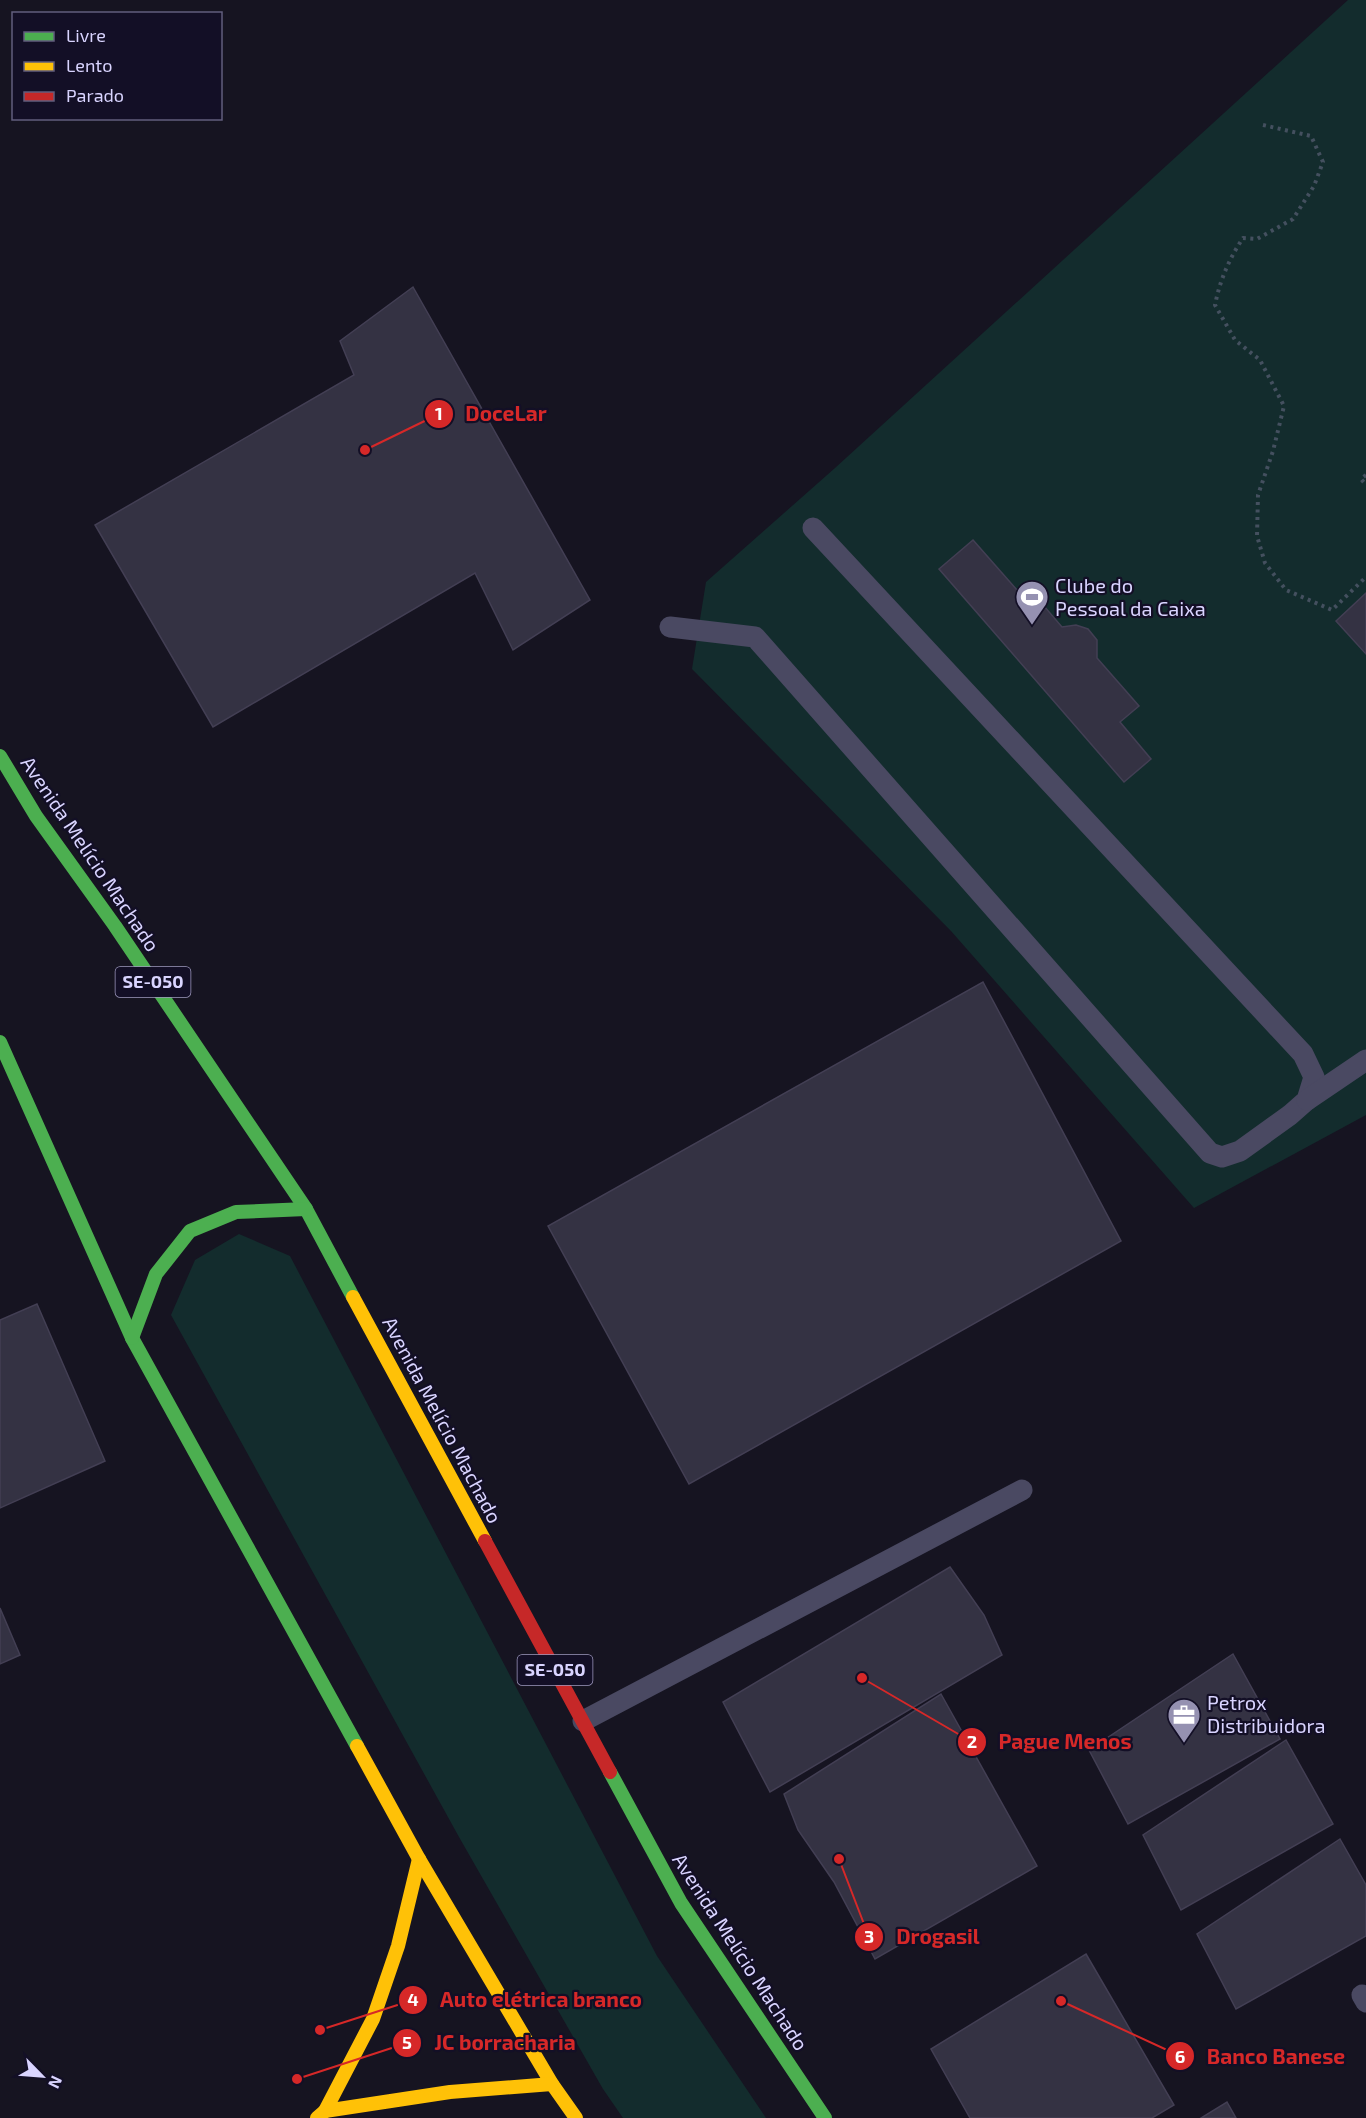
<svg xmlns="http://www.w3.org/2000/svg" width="1366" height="2118" viewBox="0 0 1366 2118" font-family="'Exo 2',sans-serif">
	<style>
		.green { fill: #132c2d }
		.building { fill: #343243; stroke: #433f54; stroke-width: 1.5 }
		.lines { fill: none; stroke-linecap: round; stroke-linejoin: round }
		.path { stroke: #44505f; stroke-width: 4; stroke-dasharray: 3 4.5; stroke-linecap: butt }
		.lane { stroke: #4a4962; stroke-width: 21 }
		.fast { stroke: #4caf50; stroke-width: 14 }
		.slow { stroke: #ffc107; stroke-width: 14 }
		.jam { stroke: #c62828; stroke-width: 14 }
		.labels { text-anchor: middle; stroke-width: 4.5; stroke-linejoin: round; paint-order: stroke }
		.shield { fill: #130f26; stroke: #9e99be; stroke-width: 1.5 }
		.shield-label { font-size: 18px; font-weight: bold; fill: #d9d4ff }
		.poi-label { font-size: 20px; fill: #d9d4ff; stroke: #130f26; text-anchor: start }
		.street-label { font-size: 20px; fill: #d9d4ff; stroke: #130f26 }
		.leader { fill: none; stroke: #d62828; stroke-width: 2 }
		.callout-dot { fill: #d62828; stroke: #130f26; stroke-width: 2 }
		.mark-label { font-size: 18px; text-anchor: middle; font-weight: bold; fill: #fff }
		.callout-label { font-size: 21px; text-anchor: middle; font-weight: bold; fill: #d62828; stroke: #130f26; stroke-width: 4.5; stroke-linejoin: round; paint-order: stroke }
	</style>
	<rect width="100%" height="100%" fill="#161421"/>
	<g class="green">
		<path d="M1348,0H1366V1115L1194,1208L951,931L692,669L706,582L835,468Z"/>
		<path d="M239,1234L290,1256L657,1956L766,2118H623L603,2089L459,1837L171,1315L195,1260Z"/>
	</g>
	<g class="building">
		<path d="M413,287L590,600L513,650L475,573L213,727L95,525L354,375L340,341Z"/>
		<path d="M973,540L1031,606L1038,599L1062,627L1076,625L1088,629L1097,640V658L1139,706L1120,722L1151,759L1124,782L939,569Z"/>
		<path d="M1366,593V654L1336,621Z"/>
		<path d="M983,982L1121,1241L689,1484L548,1226Z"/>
		<path d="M37,1304L105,1461L0,1508V1320Z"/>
		<path d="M950,1567L984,1615L1002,1655L770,1792L723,1702Z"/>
		<path d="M0,1608L20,1655L0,1664Z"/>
		<path d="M1233,1654L1280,1739L1128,1824L1089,1750Z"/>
		<path d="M941,1694L1037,1866L875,1959L834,1882L798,1830L784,1794Z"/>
		<path d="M1286,1740L1333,1824L1181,1910L1143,1835Z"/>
		<path d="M1340,1839L1366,1885V1936L1236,2009L1197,1934Z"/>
		<path d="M1086,1954L1174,2105L1152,2118H970L931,2049Z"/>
		<path d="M1227,2102L1236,2118H1201Z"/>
	</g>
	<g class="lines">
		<g class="path">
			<path d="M1263,125L1311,136L1323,162L1314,186L1293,219L1257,239L1243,238C1229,259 1220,280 1215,305L1235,340L1260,360L1284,406L1273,451L1258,495L1257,536L1265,563L1286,590L1332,610L1366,577"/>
			<path d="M1366,475L1361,479L1366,485"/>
		</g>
		<g class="lane">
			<path d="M670,627L755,637L1210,1153L1222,1157L1240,1151L1290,1115L1307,1100L1314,1077L1303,1054L813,528"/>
			<path d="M1307,1100L1366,1060"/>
			<path d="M583,1721L1022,1490"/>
			<path d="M1362,1995L1366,2002"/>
		</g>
		<g class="fast">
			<path d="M0,756L36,816L115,926L306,1209L353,1297"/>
			<path d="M0,1042L132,1338L357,1746"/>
			<path d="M132,1338L156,1274L190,1231L236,1212L306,1209"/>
			<path d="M610,1772L681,1903L825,2118"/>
		</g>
		<g class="slow">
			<path d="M353,1297L485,1541"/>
			<path d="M357,1746L419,1859L552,2084L576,2118"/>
			<path d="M325,2111L450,2092L552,2084"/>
			<path d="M317,2118L325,2111L373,2019L398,1946L419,1859"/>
		</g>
		<path class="jam" d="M485,1541L610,1772"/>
	</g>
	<defs>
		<g id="stadium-pin" transform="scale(1.725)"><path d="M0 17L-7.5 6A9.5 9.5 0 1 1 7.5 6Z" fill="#9591b1" stroke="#130f26"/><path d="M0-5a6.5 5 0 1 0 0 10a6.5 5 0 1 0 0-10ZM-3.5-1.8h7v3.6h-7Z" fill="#fff"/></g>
		<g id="office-pin" transform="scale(1.725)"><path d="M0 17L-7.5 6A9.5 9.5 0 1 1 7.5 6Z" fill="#9591b1" stroke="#130f26"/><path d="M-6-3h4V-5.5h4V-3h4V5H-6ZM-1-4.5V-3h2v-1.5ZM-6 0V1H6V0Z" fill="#fff"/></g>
	</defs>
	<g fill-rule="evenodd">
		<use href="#stadium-pin" x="1032" y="597"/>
		<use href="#office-pin" x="1184" y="1715"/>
	</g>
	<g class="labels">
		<g class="shield">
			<rect x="115.5" y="967" width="75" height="30" rx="4.5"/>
			<rect x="517.5" y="1655" width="75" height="30" rx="4.5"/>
		</g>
		<g class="shield-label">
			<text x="153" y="988">SE-050</text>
			<text x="555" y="1676">SE-050</text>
		</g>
		<g class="poi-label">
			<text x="1055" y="593">Clube do<tspan x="1055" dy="23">Pessoal da Caixa</tspan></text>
			<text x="1207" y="1710">Petrox<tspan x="1207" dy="23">Distribuidora</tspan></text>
		</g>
		<g class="street-label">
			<text transform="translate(90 854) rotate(56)" y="7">Avenida Melício Machado</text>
			<text transform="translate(442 1420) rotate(62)" y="7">Avenida Melício Machado</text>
			<text transform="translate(740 1952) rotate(57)" y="7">Avenida Melício Machado</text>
		</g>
	</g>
	<path class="leader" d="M365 450L439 414M862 1678L972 1742M839 1859L869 1937M320 2030L413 2000M297 2079L407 2043M1061 2001L1180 2056"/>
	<g class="callout-dot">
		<circle cx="365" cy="450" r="6"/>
		<circle cx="862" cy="1678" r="6"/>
		<circle cx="839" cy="1859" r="6"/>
		<circle cx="320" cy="2030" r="6"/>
		<circle cx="297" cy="2079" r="6"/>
		<circle cx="1061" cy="2001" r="6"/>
		<circle cx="439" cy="414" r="15"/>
		<circle cx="972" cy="1742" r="15"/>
		<circle cx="869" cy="1937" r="15"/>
		<circle cx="413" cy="2000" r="15"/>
		<circle cx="407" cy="2043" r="15"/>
		<circle cx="1180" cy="2056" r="15"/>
	</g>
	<g class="mark-label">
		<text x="439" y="420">1</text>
		<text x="972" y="1748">2</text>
		<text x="869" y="1943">3</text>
		<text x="413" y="2006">4</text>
		<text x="407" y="2049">5</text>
		<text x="1180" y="2063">6</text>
	</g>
	<g class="callout-label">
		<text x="506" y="421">DoceLar</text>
		<text x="1065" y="1749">Pague Menos</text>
		<text x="938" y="1944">Drogasil</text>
		<text x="541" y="2007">Auto elétrica branco</text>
		<text x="505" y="2050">JC borracharia</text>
		<text x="1276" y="2064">Banco Banese</text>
	</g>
	<rect x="12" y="12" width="210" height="108" fill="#130f26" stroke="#625e7d" stroke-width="1.5"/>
	<rect x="24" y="32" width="30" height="9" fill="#4caf50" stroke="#625e7d" stroke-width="1.5"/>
	<text x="66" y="42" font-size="18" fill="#d9d4ff">Livre</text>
	<rect x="24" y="62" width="30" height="9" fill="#ffc107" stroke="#625e7d" stroke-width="1.5"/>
	<text x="66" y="72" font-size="18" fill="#d9d4ff">Lento</text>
	<rect x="24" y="92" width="30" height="9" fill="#c62828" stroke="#625e7d" stroke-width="1.5"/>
	<text x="66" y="102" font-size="18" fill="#d9d4ff">Parado</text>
	<g transform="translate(42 2076) rotate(115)" stroke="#130f26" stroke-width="4.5" paint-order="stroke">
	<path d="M0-4.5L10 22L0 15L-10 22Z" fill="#d9d4ff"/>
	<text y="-9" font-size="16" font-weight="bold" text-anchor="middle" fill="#d9d4ff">N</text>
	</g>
</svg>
